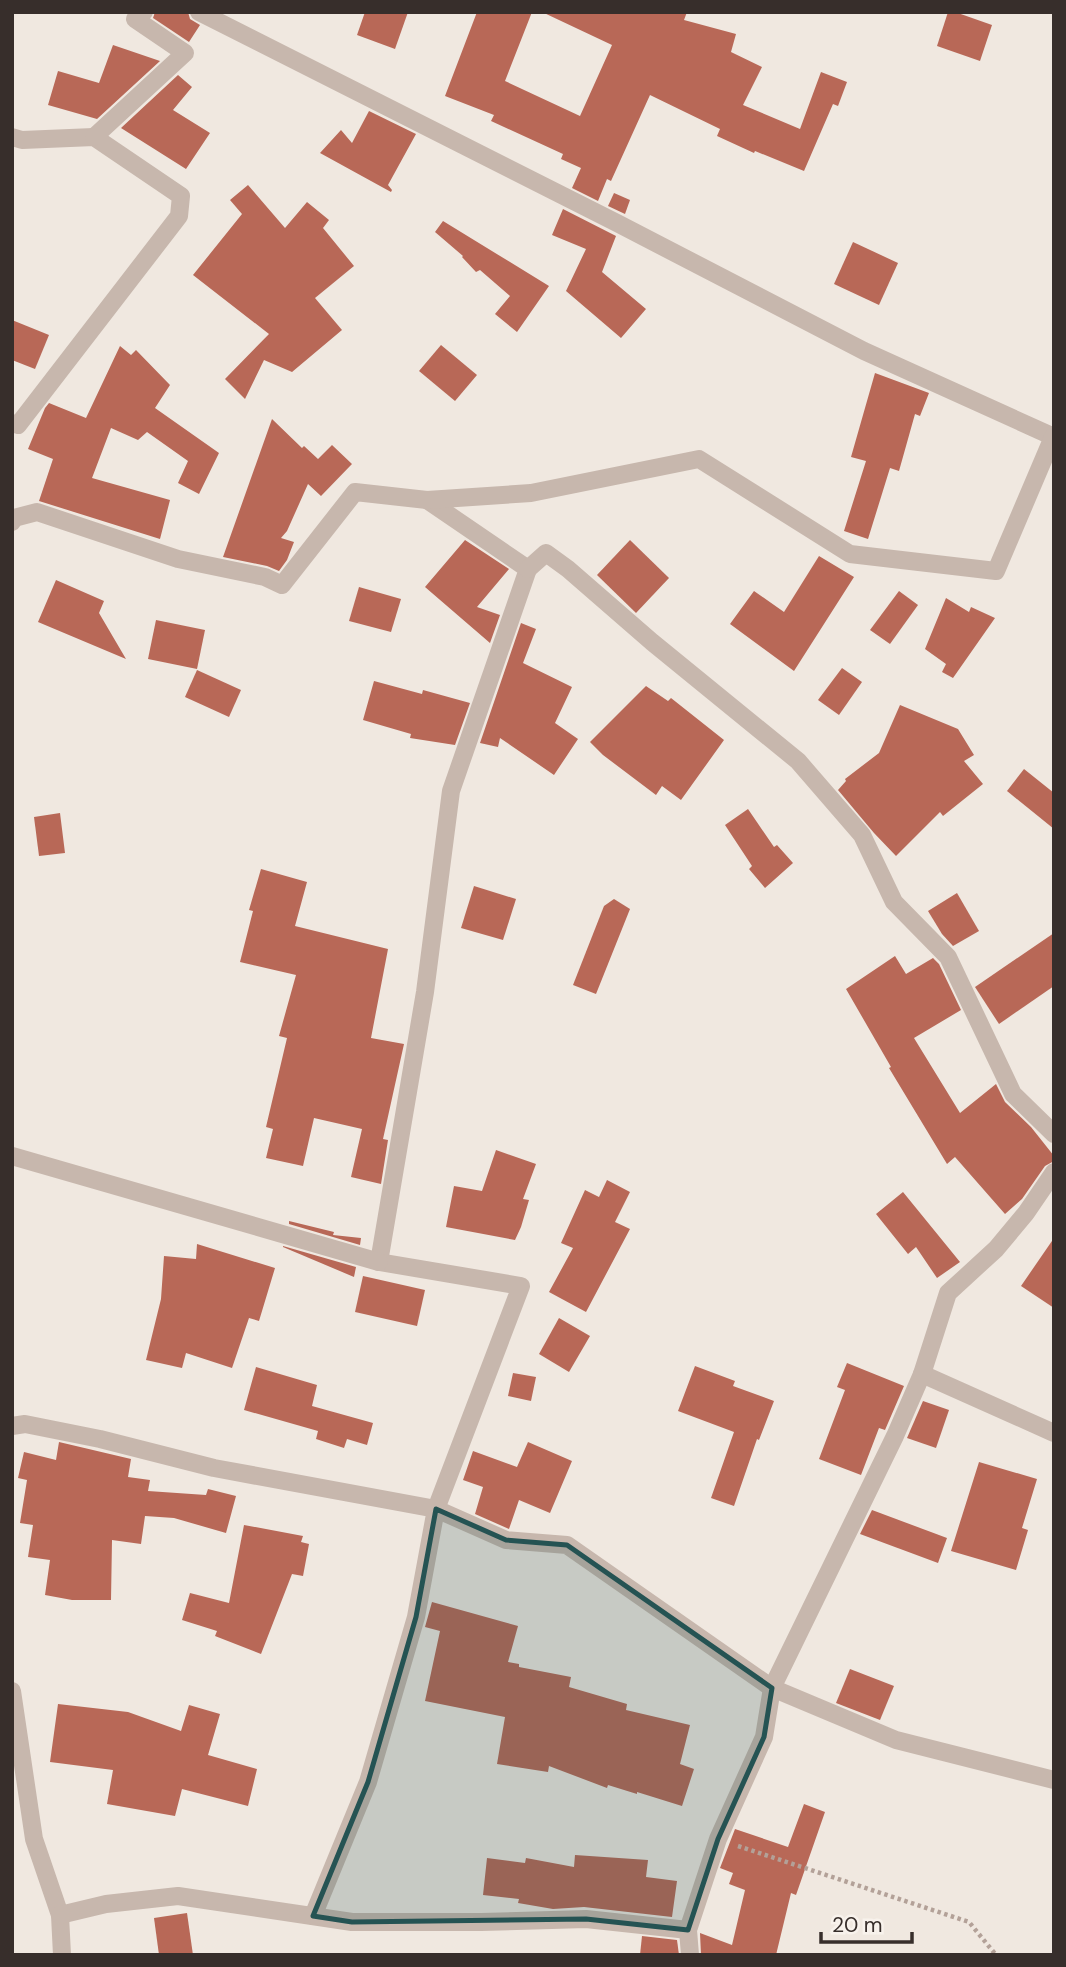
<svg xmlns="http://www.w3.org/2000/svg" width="1066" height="1967" viewBox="0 0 1066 1967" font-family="'DM Sans',sans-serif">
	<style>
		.building { fill: #b86857 }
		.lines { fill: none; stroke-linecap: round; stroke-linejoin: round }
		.path { stroke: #b3a198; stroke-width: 4.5; stroke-dasharray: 3.5 3.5; stroke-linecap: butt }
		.minor { stroke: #c7b7ad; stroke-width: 18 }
		.marked { fill: #255353; fill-opacity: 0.2; stroke: #255353; stroke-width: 5; stroke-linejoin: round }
	</style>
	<rect width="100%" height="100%" fill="#f0e8e0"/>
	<g class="building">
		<path d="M155,12H188L190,19L200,25L189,42L153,18Z"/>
		<path d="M365,12H408L395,49L357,35Z"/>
		<path d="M477,12H532L505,81L580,116L612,45L542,12H687L684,20L736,34L731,52L762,67L743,105L800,129L821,72L847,82L838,106L833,104L804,171L755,151L754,153L717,136L720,129L650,95L611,181L607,179L598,201L572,188L581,168L561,159L563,154L491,121L494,115L445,96Z"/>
		<path d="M948,12H955L992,25L980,61L937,46Z"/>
		<path d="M113,45L160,61L97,119L48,105L58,71L99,83Z"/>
		<path d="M178,75L192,87L173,110L210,133L186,169L121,128Z"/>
		<path d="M369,111L416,134L388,185L392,190L391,192L320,153L341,130L352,143Z"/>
		<path d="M248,185L285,228L307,202L329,220L323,228L354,266L315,298L342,330L292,372L264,360L245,399L225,379L269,334L193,275L242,214L230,200Z"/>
		<path d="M614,193L630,200L625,214L608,206Z"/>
		<path d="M563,209L616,236L602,272L646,309L621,338L566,291L586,249L552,235Z"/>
		<path d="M443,221L549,286L517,332L495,314L510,296L480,270L476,272L462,257L463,256L435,232Z"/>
		<path d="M853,242L898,263L879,305L834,284Z"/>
		<path d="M12,320L49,335L35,369L12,360Z"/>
		<path d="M441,345L477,375L455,401L419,371Z"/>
		<path d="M120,346L131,355L136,350L170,385L155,408L219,453L199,494L178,483L188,461L147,432L138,440L111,428L92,478L170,500L160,539L39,501L53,459L28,449L45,408L49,403L86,418Z"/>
		<path d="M875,373L929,393L920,416L915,414L899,471L890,468L868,539L844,531L866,461L851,457Z"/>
		<path d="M272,419L302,448L304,446L318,459L332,445L352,464L321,496L308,484L287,531L281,538L294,542L287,560L279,571L267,566L223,557Z"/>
		<path d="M465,540L509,569L477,607L500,615L490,643L425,587Z"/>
		<path d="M630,540L669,578L636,613L597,575Z"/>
		<path d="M819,556L854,577L794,671L730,624L754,591L784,612Z"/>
		<path d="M56,580L104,601L99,613L126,659L38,622Z"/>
		<path d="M359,587L401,599L391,632L349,621Z"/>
		<path d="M899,591L918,605L890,644L870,630Z"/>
		<path d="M946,598L969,612L971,607L995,618L953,678L942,672L946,664L925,649Z"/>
		<path d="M156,620L205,630L197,669L148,659Z"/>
		<path d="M521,623L536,629L523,663L572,687L555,723L578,739L554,775L500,738L498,747L480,743Z"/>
		<path d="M842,668L862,682L839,715L818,700Z"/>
		<path d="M197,670L241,690L229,717L185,697Z"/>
		<path d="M374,681L422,694L423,690L470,703L455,745L410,738L411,734L363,720Z"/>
		<path d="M646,686L668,701L671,698L724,740L681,800L662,786L656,795L603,755L590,742Z"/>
		<path d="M900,705L958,729L974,755L964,761L983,784L943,816L940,812L896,856L874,833L838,790L846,781L845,779L879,753Z"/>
		<path d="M1024,769L1054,793V829L1007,791Z"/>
		<path d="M748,809L774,847L777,845L793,863L765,888L749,869L752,866L725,825Z"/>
		<path d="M60,813L65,853L39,856L34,817Z"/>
		<path d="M261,869L307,882L295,926L388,949L371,1038L404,1044L383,1139L388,1140L381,1184L351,1177L362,1129L314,1118L303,1166L266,1158L273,1129L266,1127L287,1038L279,1036L296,975L240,962L253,911L249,910Z"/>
		<path d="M474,886L516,899L503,940L461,928Z"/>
		<path d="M957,893L979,931L953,946L942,934L928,911Z"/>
		<path d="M614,899L630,909L596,994L573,985L604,906Z"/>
		<path d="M1054,933V986L999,1024L975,987Z"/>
		<path d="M895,956L906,974L933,958L939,964L961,1010L914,1038L960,1113L996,1084L1005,1102L1031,1127L1054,1156V1161L1045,1166L1022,1199L1005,1214L955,1157L947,1164L889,1068L891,1067L846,989Z"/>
		<path d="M496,1150L536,1164L523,1199L529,1200L521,1227L515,1240L446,1227L454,1186L482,1191Z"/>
		<path d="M607,1180L630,1192L615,1222L630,1229L586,1312L549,1292L573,1248L561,1243L585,1190L599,1197Z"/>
		<path d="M903,1192L960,1262L937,1278L916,1247L908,1254L876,1214Z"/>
		<path d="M289,1221L334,1232L333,1235L361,1238L360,1245L289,1224Z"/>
		<path d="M1054,1238V1308L1021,1286Z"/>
		<path d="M197,1244L275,1268L259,1321L249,1318L232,1368L186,1353L182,1368L146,1360L161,1299L164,1256L196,1259Z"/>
		<path d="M283,1246L356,1267L354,1277L283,1247Z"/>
		<path d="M363,1276L425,1290L417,1326L355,1312Z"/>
		<path d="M559,1318L590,1336L569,1372L539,1354Z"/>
		<path d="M847,1363L904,1386L885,1430L879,1428L861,1475L819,1459L845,1390L837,1387Z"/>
		<path d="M695,1366L735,1381L733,1386L774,1401L759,1440L757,1439L734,1506L711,1498L734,1432L678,1411Z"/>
		<path d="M256,1367L317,1385L312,1406L373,1423L367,1445L347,1439L344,1448L316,1439L318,1431L244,1410Z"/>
		<path d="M513,1373L536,1377L531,1401L508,1396Z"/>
		<path d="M923,1401L949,1410L936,1448L907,1438Z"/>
		<path d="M59,1442L131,1459L128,1477L150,1480L148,1491L206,1495L208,1489L236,1496L226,1533L174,1518L145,1516L141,1544L112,1540L111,1600H72L45,1595L50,1560L28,1557L33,1525L20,1523L27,1480L18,1478L24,1452L56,1460Z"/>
		<path d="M528,1442L572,1461L550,1513L519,1500L509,1529L475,1514L483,1487L463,1480L473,1451L517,1467Z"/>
		<path d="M979,1462L1037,1479L1022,1528L1028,1530L1016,1570L951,1551Z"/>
		<path d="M872,1510L947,1538L938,1563L860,1534Z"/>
		<path d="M244,1525L303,1536L301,1542L309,1544L303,1576L292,1574L261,1654L215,1636L217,1631L182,1620L190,1593L229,1603Z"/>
		<path d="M432,1602L518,1626L508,1662L519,1664V1667L571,1677L569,1687L627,1704L626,1710L690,1725L680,1764L694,1769L682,1806L637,1792V1794L608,1785L607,1788L549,1766L548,1772L497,1764L505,1717L425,1701L440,1631L425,1627Z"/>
		<path d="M850,1669L894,1686L880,1720L836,1703Z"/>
		<path d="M58,1704L128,1712L181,1731L189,1705L220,1714L208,1755L257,1769L248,1806L182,1789L175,1816L107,1804L113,1770L50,1762Z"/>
		<path d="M804,1804L825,1812L796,1895L791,1893L776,1955H701L700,1933L732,1945L745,1890L729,1884L733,1873L720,1868L735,1829L788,1847Z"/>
		<path d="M575,1855L648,1860L646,1877L677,1881L672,1917L584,1907L553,1909L518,1903L519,1899L483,1895L487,1858L525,1863L526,1858L574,1867Z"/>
		<path d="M187,1913L193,1955H159L154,1918Z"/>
		<path d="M642,1936L677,1940L679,1955H640Z"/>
	</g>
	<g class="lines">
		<path class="path" d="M738,1846L969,1922L996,1955"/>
		<g class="minor">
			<path d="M199,12L617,223L864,351L1054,437"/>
			<path d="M12,137L22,140L94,137L181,196L179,216L18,425L12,423"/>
			<path d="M94,137L185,53L135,19L144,12"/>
			<path d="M427,500L528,569L451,791L425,992L379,1262L521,1286L436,1509L506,1540L567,1545L772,1688L896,1740L1054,1780"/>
			<path d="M12,522L14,518L37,512L178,559L265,577L282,585L355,492L427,500L531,493L699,459L850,554L996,571L1053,437"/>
			<path d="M528,569L546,553L568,569L652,642L798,761L862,835L894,902L948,957L1013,1094L1054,1134"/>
			<path d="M12,1156L379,1262"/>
			<path d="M922,1374L1054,1433"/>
			<path d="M12,1426L25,1424L100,1439L214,1468L436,1509L416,1617L368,1782L313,1916"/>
			<path d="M12,1691L34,1839L60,1915L62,1955"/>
			<path d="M60,1915L106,1904L178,1896L352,1922H481L586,1919L688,1930"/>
			<path d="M690,1955L688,1930L718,1839L764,1737L772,1688L895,1436L922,1374L948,1293L996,1249L1026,1213L1054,1172"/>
		</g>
	</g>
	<path class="marked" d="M436,1509L506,1540L567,1545L772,1688L764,1737L718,1839L688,1930L586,1919L352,1922L313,1916L368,1782L416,1617Z"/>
	<rect width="1066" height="1967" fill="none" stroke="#372e2b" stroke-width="28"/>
	<path d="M821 1932v10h91v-10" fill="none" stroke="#372e2b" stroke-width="3.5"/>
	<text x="832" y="1932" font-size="21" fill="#372e2b" stroke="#f8f2ec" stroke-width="5" paint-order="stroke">20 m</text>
</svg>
